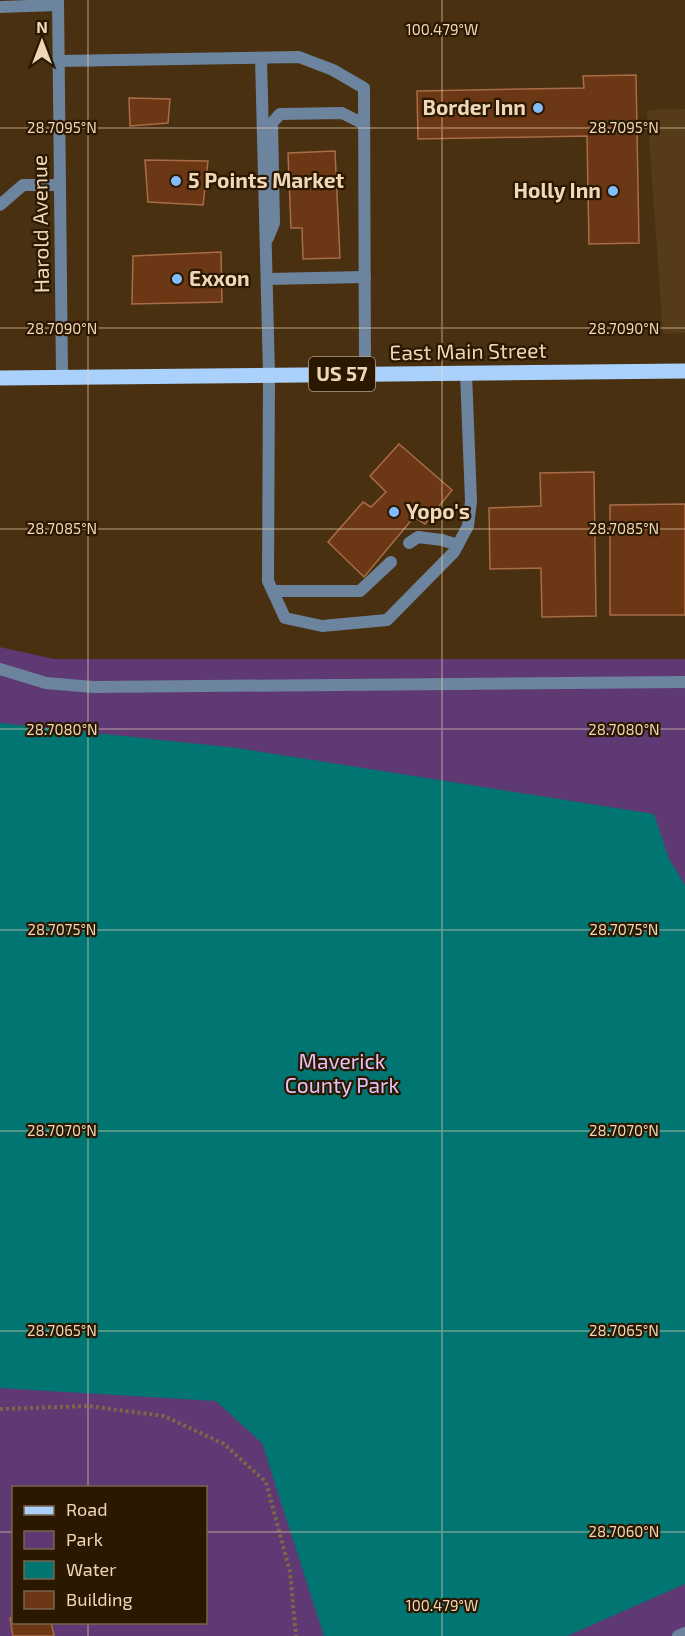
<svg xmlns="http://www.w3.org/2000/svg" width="685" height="1636" viewBox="0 0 685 1636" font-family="'Exo 2',sans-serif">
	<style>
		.built { fill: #553b17 }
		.green { fill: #5e3974; fill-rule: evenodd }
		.water { fill: #007571 }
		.building { fill: #6b3714; stroke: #aa6c46; stroke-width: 1.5 }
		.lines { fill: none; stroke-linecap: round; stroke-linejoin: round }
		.path { stroke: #7e6647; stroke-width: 4; stroke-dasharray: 3 3; stroke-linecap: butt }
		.service { stroke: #6c849e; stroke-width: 12 }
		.minor { stroke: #6c849e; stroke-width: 12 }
		.primary { stroke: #a9d1fc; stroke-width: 15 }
		.ticks { fill: none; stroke: #f0d7b9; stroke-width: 1.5; stroke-opacity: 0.45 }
		.poi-dot { fill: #83bcfb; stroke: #2b1801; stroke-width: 2 }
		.labels { text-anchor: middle; stroke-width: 4.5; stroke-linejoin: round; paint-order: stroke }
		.shield { fill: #2b1801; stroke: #b59e82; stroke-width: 1.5 }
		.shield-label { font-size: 20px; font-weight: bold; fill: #f0d7b9 }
		.poi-label { font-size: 21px; font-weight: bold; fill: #f0d7b9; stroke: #2b1801; text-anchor: start }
		.street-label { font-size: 21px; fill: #f0d7b9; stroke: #2b1801 }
		.park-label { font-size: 21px; fill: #e2c1f8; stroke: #2b1801 }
		.ticks-label { font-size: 15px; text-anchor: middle; fill: #f0d7b9; stroke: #2b1801; stroke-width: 4.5; stroke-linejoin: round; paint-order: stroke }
	</style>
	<rect width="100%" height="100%" fill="#483010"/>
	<path class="built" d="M685,109V333L663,334L647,110Z"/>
	<path class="green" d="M0,647L54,659H685V1636H0ZM14,1488H206V1622H14Z"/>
	<path class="water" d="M0,723L237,748L654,814L669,859L685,885V1584L567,1636H324L262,1443L216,1401L0,1388Z"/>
	<g class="building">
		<path d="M636,75L639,243L589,244L587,136L418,139L417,91L584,88L583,76Z"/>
		<path d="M129,98L170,99L168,123L130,126Z"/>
		<path d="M335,151L340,258L303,259L302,228H291L288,153Z"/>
		<path d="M145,160L208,161L203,205L148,202Z"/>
		<path d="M221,252L222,302L132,304L133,256Z"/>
		<path d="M399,444L452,490L425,524L414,517L364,577L328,542L363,502L371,507L386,492L370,476Z"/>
		<path d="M594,472L596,616L542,617L541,568L490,569L489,508L541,506L540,473Z"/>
		<path d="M685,504V615H610V505Z"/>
		<path d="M14,1617V1622H51L54,1636H13L10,1618Z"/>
	</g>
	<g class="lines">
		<path class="path" d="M0,1409L88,1406L164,1416L224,1444L266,1482L290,1572L296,1636"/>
		<g class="service">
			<path d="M0,7L58,5"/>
			<path d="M261,58L269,374L268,581L285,618L322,626L387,620L454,552L468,526L471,501L466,373"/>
			<path d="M59,61L299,57L333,70L364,88L365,374"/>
			<path d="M0,205L23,185H60"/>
			<path d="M268,238L274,223L272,123L280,114L342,113L364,124"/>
			<path d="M267,279L365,277"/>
			<path d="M409,543L418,537L442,540L458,545"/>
			<path d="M273,591H360L391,562"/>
			<path d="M0,669L46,683L93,687L685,682"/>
			<path d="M678,1636L685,1633"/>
		</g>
		<path class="minor" d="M58,0L62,376"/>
		<path class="primary" d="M0,378L685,371"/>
	</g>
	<path class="ticks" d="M88,0V1488M442,0V1636M0,128H685M0,328H685M0,529H685M0,729H685M0,930H685M0,1131H685M0,1331H685M0,1532H14M206,1532H685M88,1622V1636"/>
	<g class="poi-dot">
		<circle cx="538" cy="108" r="6"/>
		<circle cx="176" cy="181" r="6"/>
		<circle cx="613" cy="191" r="6"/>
		<circle cx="177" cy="279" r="6"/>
		<circle cx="394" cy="512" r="6"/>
	</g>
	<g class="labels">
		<rect class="shield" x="309" y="357" width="66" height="34" rx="4.5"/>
		<g class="shield-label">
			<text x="342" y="381">US 57</text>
		</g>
		<g class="poi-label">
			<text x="526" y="115" text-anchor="end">Border Inn</text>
			<text x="188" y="188">5 Points Market</text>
			<text x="601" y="198" text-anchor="end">Holly Inn</text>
			<text x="189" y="286">Exxon</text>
			<text x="406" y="519">Yopo's</text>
		</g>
		<g class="street-label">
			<text transform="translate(41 224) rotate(-91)" y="7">Harold Avenue</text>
			<text transform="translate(468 352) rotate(-1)" y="7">East Main Street</text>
		</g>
		<g class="park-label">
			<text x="342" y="1069">Maverick<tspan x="342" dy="24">County Park</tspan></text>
		</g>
	</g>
	<g class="ticks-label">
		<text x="442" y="35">100.479°W</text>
		<text x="62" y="133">28.7095°N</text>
		<text x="624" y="133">28.7095°N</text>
		<text x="62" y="334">28.7090°N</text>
		<text x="624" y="334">28.7090°N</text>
		<text x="62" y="534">28.7085°N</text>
		<text x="624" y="534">28.7085°N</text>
		<text x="62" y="735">28.7080°N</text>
		<text x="624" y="735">28.7080°N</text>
		<text x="62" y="935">28.7075°N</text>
		<text x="624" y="935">28.7075°N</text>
		<text x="62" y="1136">28.7070°N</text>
		<text x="624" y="1136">28.7070°N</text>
		<text x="62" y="1336">28.7065°N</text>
		<text x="624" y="1336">28.7065°N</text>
		<text x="624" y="1537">28.7060°N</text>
		<text x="442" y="1611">100.479°W</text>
	</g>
	<rect x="12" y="1486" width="195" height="138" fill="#2b1801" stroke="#7a644b" stroke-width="1.5"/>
	<rect x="24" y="1506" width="30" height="9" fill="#a9d1fc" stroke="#7a644b" stroke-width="1.5"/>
	<text x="66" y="1516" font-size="18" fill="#f0d7b9">Road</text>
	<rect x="24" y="1531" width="30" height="18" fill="#5e3974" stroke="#7a644b" stroke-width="1.5"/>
	<text x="66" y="1546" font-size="18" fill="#f0d7b9">Park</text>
	<rect x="24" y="1561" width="30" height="18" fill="#007571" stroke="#7a644b" stroke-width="1.5"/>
	<text x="66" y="1576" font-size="18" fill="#f0d7b9">Water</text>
	<rect x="24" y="1591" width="30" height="18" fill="#6b3714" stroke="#7a644b" stroke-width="1.5"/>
	<text x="66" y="1606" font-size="18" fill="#f0d7b9">Building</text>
	<g transform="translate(42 42)" stroke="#2b1801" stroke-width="4.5" paint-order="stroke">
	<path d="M0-4.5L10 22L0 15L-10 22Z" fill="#f0d7b9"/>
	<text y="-9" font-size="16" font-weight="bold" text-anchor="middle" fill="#f0d7b9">N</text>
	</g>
</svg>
